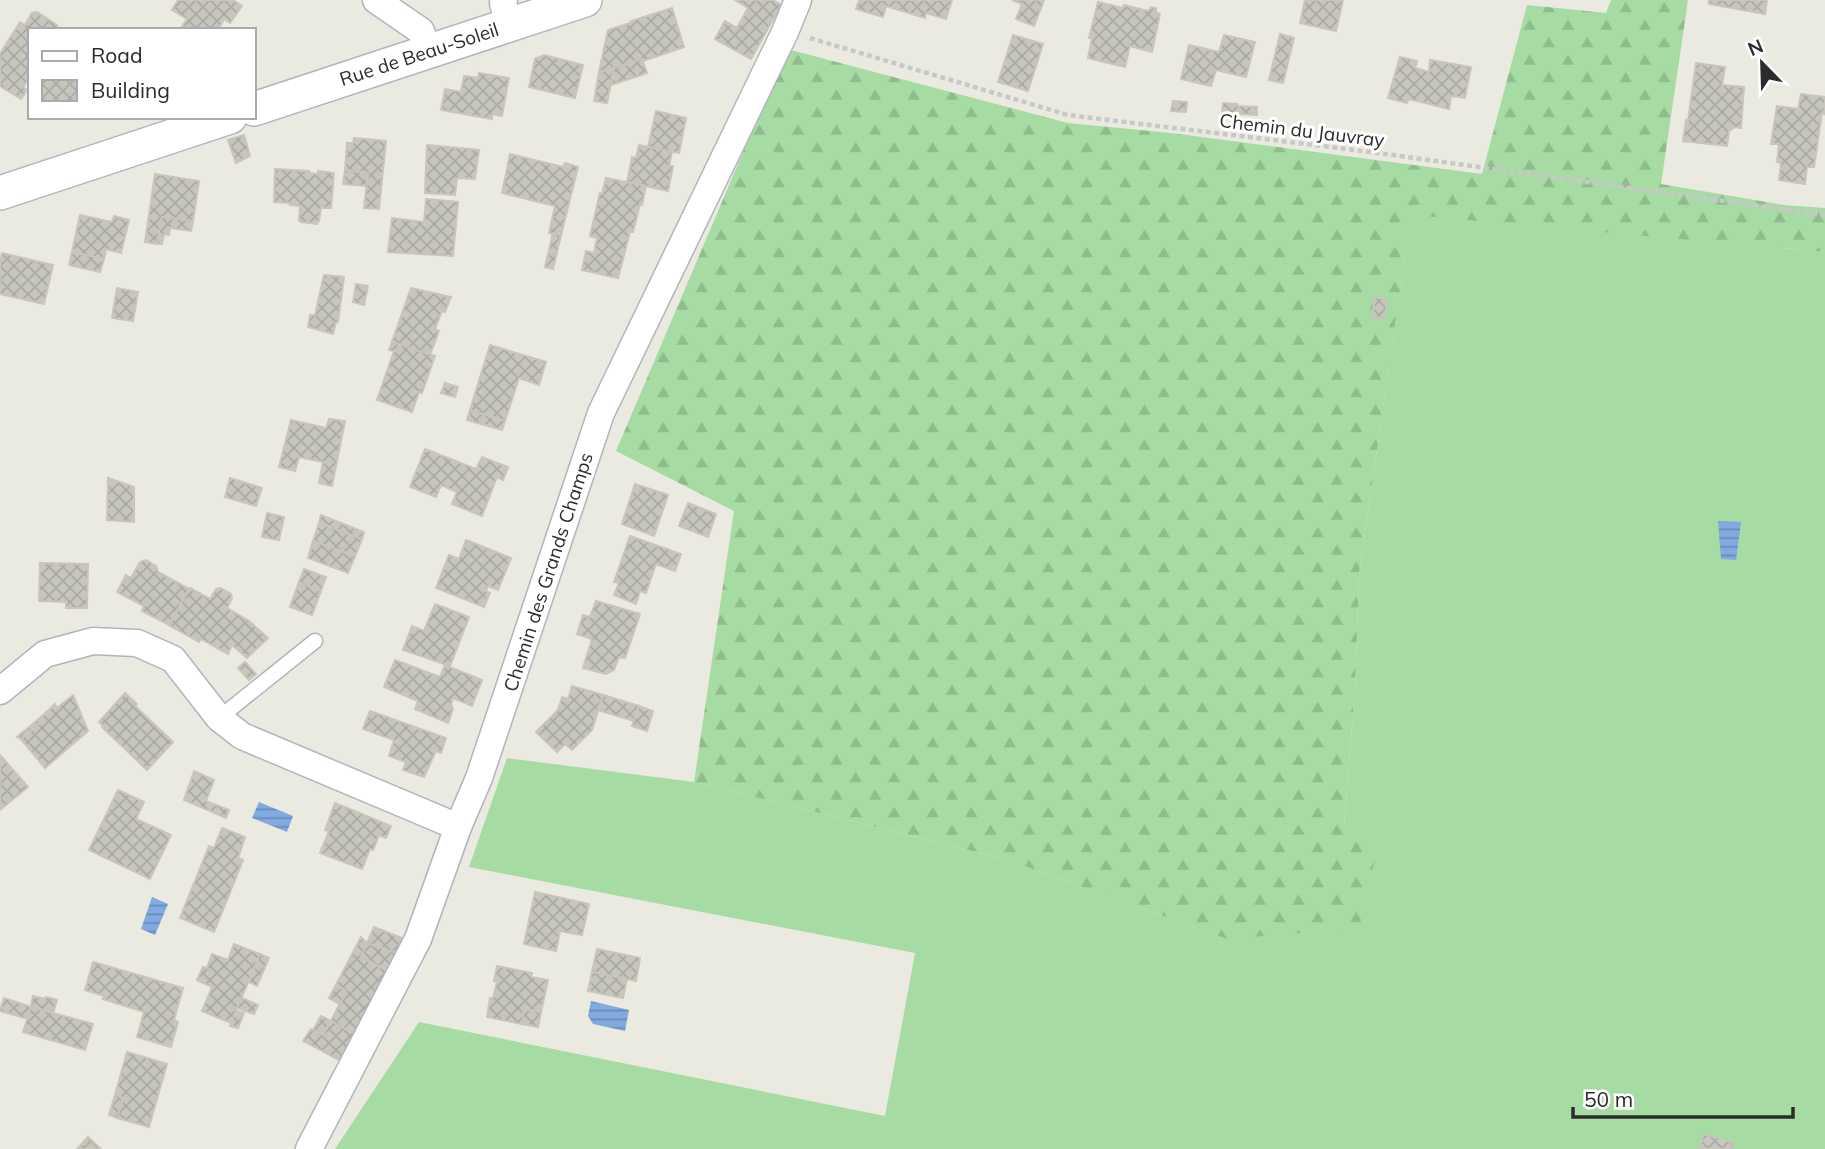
<svg xmlns="http://www.w3.org/2000/svg" width="1825" height="1149" viewBox="0 0 1825 1149" font-family="Mulish,sans-serif">
	<style>
		.grass { fill: #a6dba3 }
		.forest { fill: url(#forest-firs) }
		.water { fill: url(#water-rules) }
		.building { fill: url(#building-cross-hatch); stroke: #c7c6b9; stroke-width: 2 }
		.lines { fill: none; stroke-linecap: round; stroke-linejoin: round }
		.service-casing { stroke: #b4b3bd; stroke-width: 17 }
		.minor-casing { stroke: #b4b3bd; stroke-width: 29 }
		.tertiary-casing { stroke: #b4b3bd; stroke-width: 36 }
		.path { stroke: #c8c8c8; stroke-width: 4.5; stroke-dasharray: 5 3.5; stroke-linecap: butt }
		.service { stroke: #fff; stroke-width: 14 }
		.minor { stroke: #fff; stroke-width: 26 }
		.tertiary { stroke: #fff; stroke-width: 33 }
		.labels { text-anchor: middle; stroke-width: 6; stroke-linejoin: round; paint-order: stroke }
		.street-label { font-size: 19px; fill: #2b2b2b; stroke: #fff }
	</style>
	<defs>
		<pattern id="forest-firs" width="22" height="20" patternUnits="userSpaceOnUse" patternTransform="scale(1.75)"><rect width="22" height="20" fill="#a6dba3"/><path d="M5 1l3.5 6h-7zM16 11l3.5 6h-7z" fill="#8fbc8c"/></pattern>
		<pattern id="water-rules" width="6" height="5" patternUnits="userSpaceOnUse" patternTransform="scale(1.75)"><rect width="6" height="5" fill="#80aae0"/><path d="M0 2.5h6" fill="none" stroke="#698bb6"/></pattern>
		<pattern id="building-cross-hatch" width="8" height="8" patternUnits="userSpaceOnUse" patternTransform="scale(1.75)"><rect width="8" height="8" fill="#c7c6be"/><path d="M0 0l8 8M0 8l8-8" fill="none" stroke="#abaaa3"/></pattern>
	</defs>
	<rect width="100%" height="100%" fill="#ebeae0"/>
	<path class="grass" d="M1411,214L1825,252V1149H335L419,1022L885,1116L915,953L469,867L507,758L694,782L1005,859L1227,939L1344,826L1355,690L1359,574Z"/>
	<path class="forest" d="M1611,0H1688L1661,184L1784,205L1825,208V252L1411,215L1359,574L1355,690L1344,826L1377,850L1359,928L1227,939L1005,859L694,782L734,511L616,451L787,49L1068,123L1171,133L1482,174L1527,5L1606,13Z"/>
	<g class="water">
		<path d="M1718,521L1741,522L1736,560L1721,559Z"/>
		<path d="M259,802L293,816L287,832L252,818Z"/>
		<path d="M152,897L168,904L155,935L141,929Z"/>
		<path d="M591,1001L629,1010L625,1031L593,1024L588,1016Z"/>
	</g>
	<g class="building">
		<path d="M178,0H233L242,6L230,23L224,19L218,30H180L187,19L172,10Z"/>
		<path d="M735,0H773L781,5L751,59L715,39L725,21L737,28L748,8Z"/>
		<path d="M859,0H952L946,19L926,13L925,18L886,6L883,17L856,9Z"/>
		<path d="M1012,0H1044L1034,26L1016,19L1022,4Z"/>
		<path d="M1305,0H1343L1336,31L1300,23Z"/>
		<path d="M1709,0H1767L1765,14L1709,4Z"/>
		<path d="M1098,2L1123,8L1124,5L1148,11L1151,7L1156,8V12L1160,14L1152,52L1130,46L1125,67L1088,58L1092,38H1089Z"/>
		<path d="M672,8L684,47L643,61L642,59L599,72L608,30L630,23L631,21Z"/>
		<path d="M37,12L57,25L58,29L30,30V77L23,87L27,90L21,99L0,86V54L20,22L25,25L32,13Z"/>
		<path d="M1280,34L1294,38L1283,83L1269,80Z"/>
		<path d="M1013,35L1043,44L1028,91L998,82Z"/>
		<path d="M1224,35L1255,42L1246,77L1216,70L1211,86L1181,79L1189,45L1219,52Z"/>
		<path d="M544,55L583,65L575,98L529,87L535,59Z"/>
		<path d="M1400,57L1417,61L1415,68L1429,72L1430,60L1471,67L1465,98L1451,96L1449,109L1409,99L1407,103L1388,98Z"/>
		<path d="M642,59L647,73L611,85L614,68Z"/>
		<path d="M1696,63L1725,67L1722,85L1744,87L1741,128L1735,127L1729,131L1727,146L1683,141L1686,120L1688,121Z"/>
		<path d="M614,68L607,103L594,101L599,72Z"/>
		<path d="M479,73L509,78L502,116L492,114V119L441,110L445,89L461,92L464,76L478,78Z"/>
		<path d="M1801,94L1825,97L1824,114L1822,113L1814,167H1807L1805,184L1779,180L1781,163L1777,162L1779,144H1771L1777,106L1798,109Z"/>
		<path d="M1173,101L1187,102L1186,112L1171,111Z"/>
		<path d="M1223,103L1237,104L1238,106L1257,107V115L1222,113Z"/>
		<path d="M656,111L686,118L679,153L648,147Z"/>
		<path d="M244,135L250,156L236,163L228,140Z"/>
		<path d="M354,138L386,141L379,209L364,208L368,173L345,170L347,143H353Z"/>
		<path d="M427,145L479,150L475,179L457,178L455,195L425,193Z"/>
		<path d="M639,145L672,152L669,166H673L668,191L627,182L632,157L636,158Z"/>
		<path d="M510,154L563,167L565,163L578,167L561,235L549,233L555,206L502,193Z"/>
		<path d="M275,169L309,171V173L318,174V171L334,173L331,208H321L319,221L317,224L301,222L299,220L300,206L290,205V203L274,202Z"/>
		<path d="M345,170L368,173L366,186L343,184Z"/>
		<path d="M155,174L199,181L193,221L162,217L157,244L145,242Z"/>
		<path d="M606,178L646,186L642,205L640,204L633,232H630L618,278L582,270L586,251L594,253L597,238L590,236L600,193L602,194Z"/>
		<path d="M426,199L458,202L453,256L388,252L392,218L424,222Z"/>
		<path d="M80,215L112,222L114,216L129,220L121,253L106,249L104,259L72,252Z"/>
		<path d="M162,217L193,221L191,231L170,228L169,235L164,234L162,244H157Z"/>
		<path d="M553,233L561,235L553,269L545,267Z"/>
		<path d="M72,252L104,259L100,272L69,265Z"/>
		<path d="M2,253L53,265L44,304L0,294V262Z"/>
		<path d="M324,275L344,277L338,322H336L333,334L308,327L310,315H315Z"/>
		<path d="M356,284L368,286L364,305L353,302Z"/>
		<path d="M117,288L138,292L133,321L112,318Z"/>
		<path d="M411,288L451,297L445,312L442,311L435,329L439,331L430,355L392,342Z"/>
		<path d="M1375,297L1387,299L1385,318L1372,317Z"/>
		<path d="M392,342L435,356L422,393L419,392L412,412L377,400L394,351L389,350Z"/>
		<path d="M490,345L546,362L539,385L519,378L505,421L470,410Z"/>
		<path d="M445,383L458,387L455,397L441,393Z"/>
		<path d="M470,410L505,421L502,430L467,420Z"/>
		<path d="M329,419L345,421L332,486L319,483L323,462L299,457L295,471L279,467L291,420L326,428Z"/>
		<path d="M425,449L476,469L482,457L508,467L503,480L497,477L482,516L452,504L457,492L441,485L436,497L410,487Z"/>
		<path d="M108,478L134,487V522L107,520Z"/>
		<path d="M230,478L262,488L256,506L225,497Z"/>
		<path d="M635,484L668,495L654,536L622,524Z"/>
		<path d="M688,503L716,514L708,537L679,526Z"/>
		<path d="M267,513L284,517L279,540L262,537Z"/>
		<path d="M321,515L364,532L362,539L319,523Z"/>
		<path d="M319,523L362,539L355,556L313,541Z"/>
		<path d="M630,536L681,554L675,571L656,564L646,593L640,591L636,604L614,595L619,583L614,582Z"/>
		<path d="M466,540L511,558L498,590L488,586L486,591L490,593L484,607L436,588L449,555L459,559Z"/>
		<path d="M313,541L355,556L348,573L308,558Z"/>
		<path d="M146,560L156,566L158,572L189,589L169,625L142,611L144,606L117,592L126,575L131,578L140,562Z"/>
		<path d="M40,563L88,564L87,608H66V602L39,601Z"/>
		<path d="M304,569L326,577L321,591L299,582Z"/>
		<path d="M299,582L321,591L312,615L290,607Z"/>
		<path d="M190,588L210,599L216,589L220,588L231,594L232,598L227,608L249,621L268,638L247,658L232,645L228,654L201,639L199,642L169,625Z"/>
		<path d="M596,601L640,614L625,658L619,657L614,670L606,674L583,668L592,639L577,634L583,615L590,617Z"/>
		<path d="M435,604L469,617L450,666L403,650L412,626L424,631Z"/>
		<path d="M395,660L440,677L445,665L482,680L472,706L453,698L451,704L453,709L448,723L415,709L418,701L384,687Z"/>
		<path d="M245,662L256,674L249,680L238,668Z"/>
		<path d="M572,686L603,695L592,730L572,750L565,744L557,752L536,732L558,710L562,697L568,699Z"/>
		<path d="M125,693L137,704L135,706L173,742L147,770L102,727L103,726L99,722Z"/>
		<path d="M73,695L88,731L45,768L21,739L44,719L41,717L55,704L57,708Z"/>
		<path d="M603,695L639,706L634,721L598,710Z"/>
		<path d="M639,706L653,711L647,731L632,726Z"/>
		<path d="M370,711L446,738L441,753L436,751L424,777L403,770L406,762L389,756L394,740L363,729Z"/>
		<path d="M41,717L44,719L21,739L17,737Z"/>
		<path d="M0,755L28,787L0,810Z"/>
		<path d="M194,771L214,780L206,801L229,810L226,818L184,800Z"/>
		<path d="M118,790L144,802L136,819L171,835L150,879L89,850Z"/>
		<path d="M335,803L391,826L386,838L379,835L373,850L370,849L362,869L320,853L329,831L325,830Z"/>
		<path d="M222,828L245,837L238,858L243,860L214,932L180,918L209,846L214,848Z"/>
		<path d="M535,892L589,904L582,935L560,931L556,951L524,944Z"/>
		<path d="M374,927L402,938L396,953L367,943Z"/>
		<path d="M361,937L367,943L361,957L388,971L354,1034L331,1021L346,991L336,985Z"/>
		<path d="M367,943L396,953L388,971L361,957Z"/>
		<path d="M234,944L260,954L231,1023L202,1011L212,987L197,980L203,967L207,968L212,954L228,960Z"/>
		<path d="M597,949L640,958L636,981L592,972Z"/>
		<path d="M260,954L269,958L257,986L249,982Z"/>
		<path d="M93,962L183,988L174,1020L178,1022L171,1047L137,1037L144,1012L103,999L104,996L85,990Z"/>
		<path d="M497,966L532,973L531,977L548,980L541,1012L524,1009L522,1024L487,1017L490,998H493L497,982L494,981Z"/>
		<path d="M592,972L627,979L623,998L588,991Z"/>
		<path d="M336,985L346,991L340,1004L329,998Z"/>
		<path d="M33,996L45,999L46,997L57,1000L53,1013L31,1006Z"/>
		<path d="M4,998L31,1007L28,1019L0,1011Z"/>
		<path d="M242,998L258,1005L254,1014L237,1008Z"/>
		<path d="M31,1007L93,1024L85,1050L23,1032Z"/>
		<path d="M524,1009L541,1012L538,1027L522,1024Z"/>
		<path d="M236,1011L244,1013L238,1028L230,1026Z"/>
		<path d="M321,1016L331,1021L323,1035L313,1030Z"/>
		<path d="M331,1021L354,1034L341,1061L303,1041L311,1029L323,1035Z"/>
		<path d="M127,1052L167,1064L149,1127L117,1118L123,1098L115,1095Z"/>
		<path d="M115,1095L123,1098L117,1118L109,1115Z"/>
		<path d="M1704,1134L1734,1143L1732,1149H1699Z"/>
		<path d="M88,1137L101,1149H77Z"/>
	</g>
	<g class="lines">
		<g class="service-casing">
			<path id="service" d="M219,718L315,641"/>
		</g>
		<g class="minor-casing">
			<g id="minor">
				<path d="M376,0L421,31L428,51"/>
				<path d="M504,0L503,3L509,25"/>
				<path d="M0,691L45,654L93,641L137,643L173,659L219,718L242,736L458,827"/>
				<path d="M309,1149L418,939L458,827L479,778L601,413L785,32L798,0"/>
			</g>
		</g>
		<g class="tertiary-casing">
			<g id="tertiary">
				<path d="M254,109L585,0"/>
				<path d="M0,193L230,117"/>
			</g>
		</g>
		<path class="path" d="M810,38L1068,115L1371,152L1825,215"/>
		<use href="#service" class="service"/>
		<use href="#minor" class="minor"/>
		<use href="#tertiary" class="tertiary"/>
	</g>
	<g class="labels">
		<g class="street-label">
			<text transform="translate(419 54) rotate(-18)" y="7">Rue de Beau-Soleil</text>
			<text transform="translate(1302 130) rotate(7)" y="7">Chemin du Jauvray</text>
			<text transform="translate(548 572) rotate(-72)" y="7">Chemin des Grands Champs</text>
		</g>
	</g>
	<rect x="28" y="28" width="228" height="91" fill="#ffffff" stroke="#aaaaaa" stroke-width="2"/>
	<rect x="42" y="51" width="35" height="10" fill="#ffffff" stroke="#aaaaaa" stroke-width="2"/>
	<text x="91" y="63" font-size="21" fill="#2b2b2b">Road</text>
	<rect x="42" y="80" width="35" height="21" fill="url(#building-cross-hatch)" stroke="#aaaaaa" stroke-width="2"/>
	<text x="91" y="98" font-size="21" fill="#2b2b2b">Building</text>
	<g transform="translate(1762 63) rotate(337)" stroke="#ffffff" stroke-width="5" paint-order="stroke">
	<path d="M0-5L12 26L0 18L-12 26Z" fill="#2b2b2b"/>
	<text y="-10" font-size="19" font-weight="bold" text-anchor="middle" fill="#2b2b2b">N</text>
	</g>
	<path d="M1573 1107v10h220v-10" fill="none" stroke="#2b2b2b" stroke-width="3.5"/>
	<text x="1584" y="1107" font-size="21" fill="#2b2b2b" stroke="#ffffff" stroke-width="5" paint-order="stroke">50 m</text>
</svg>
